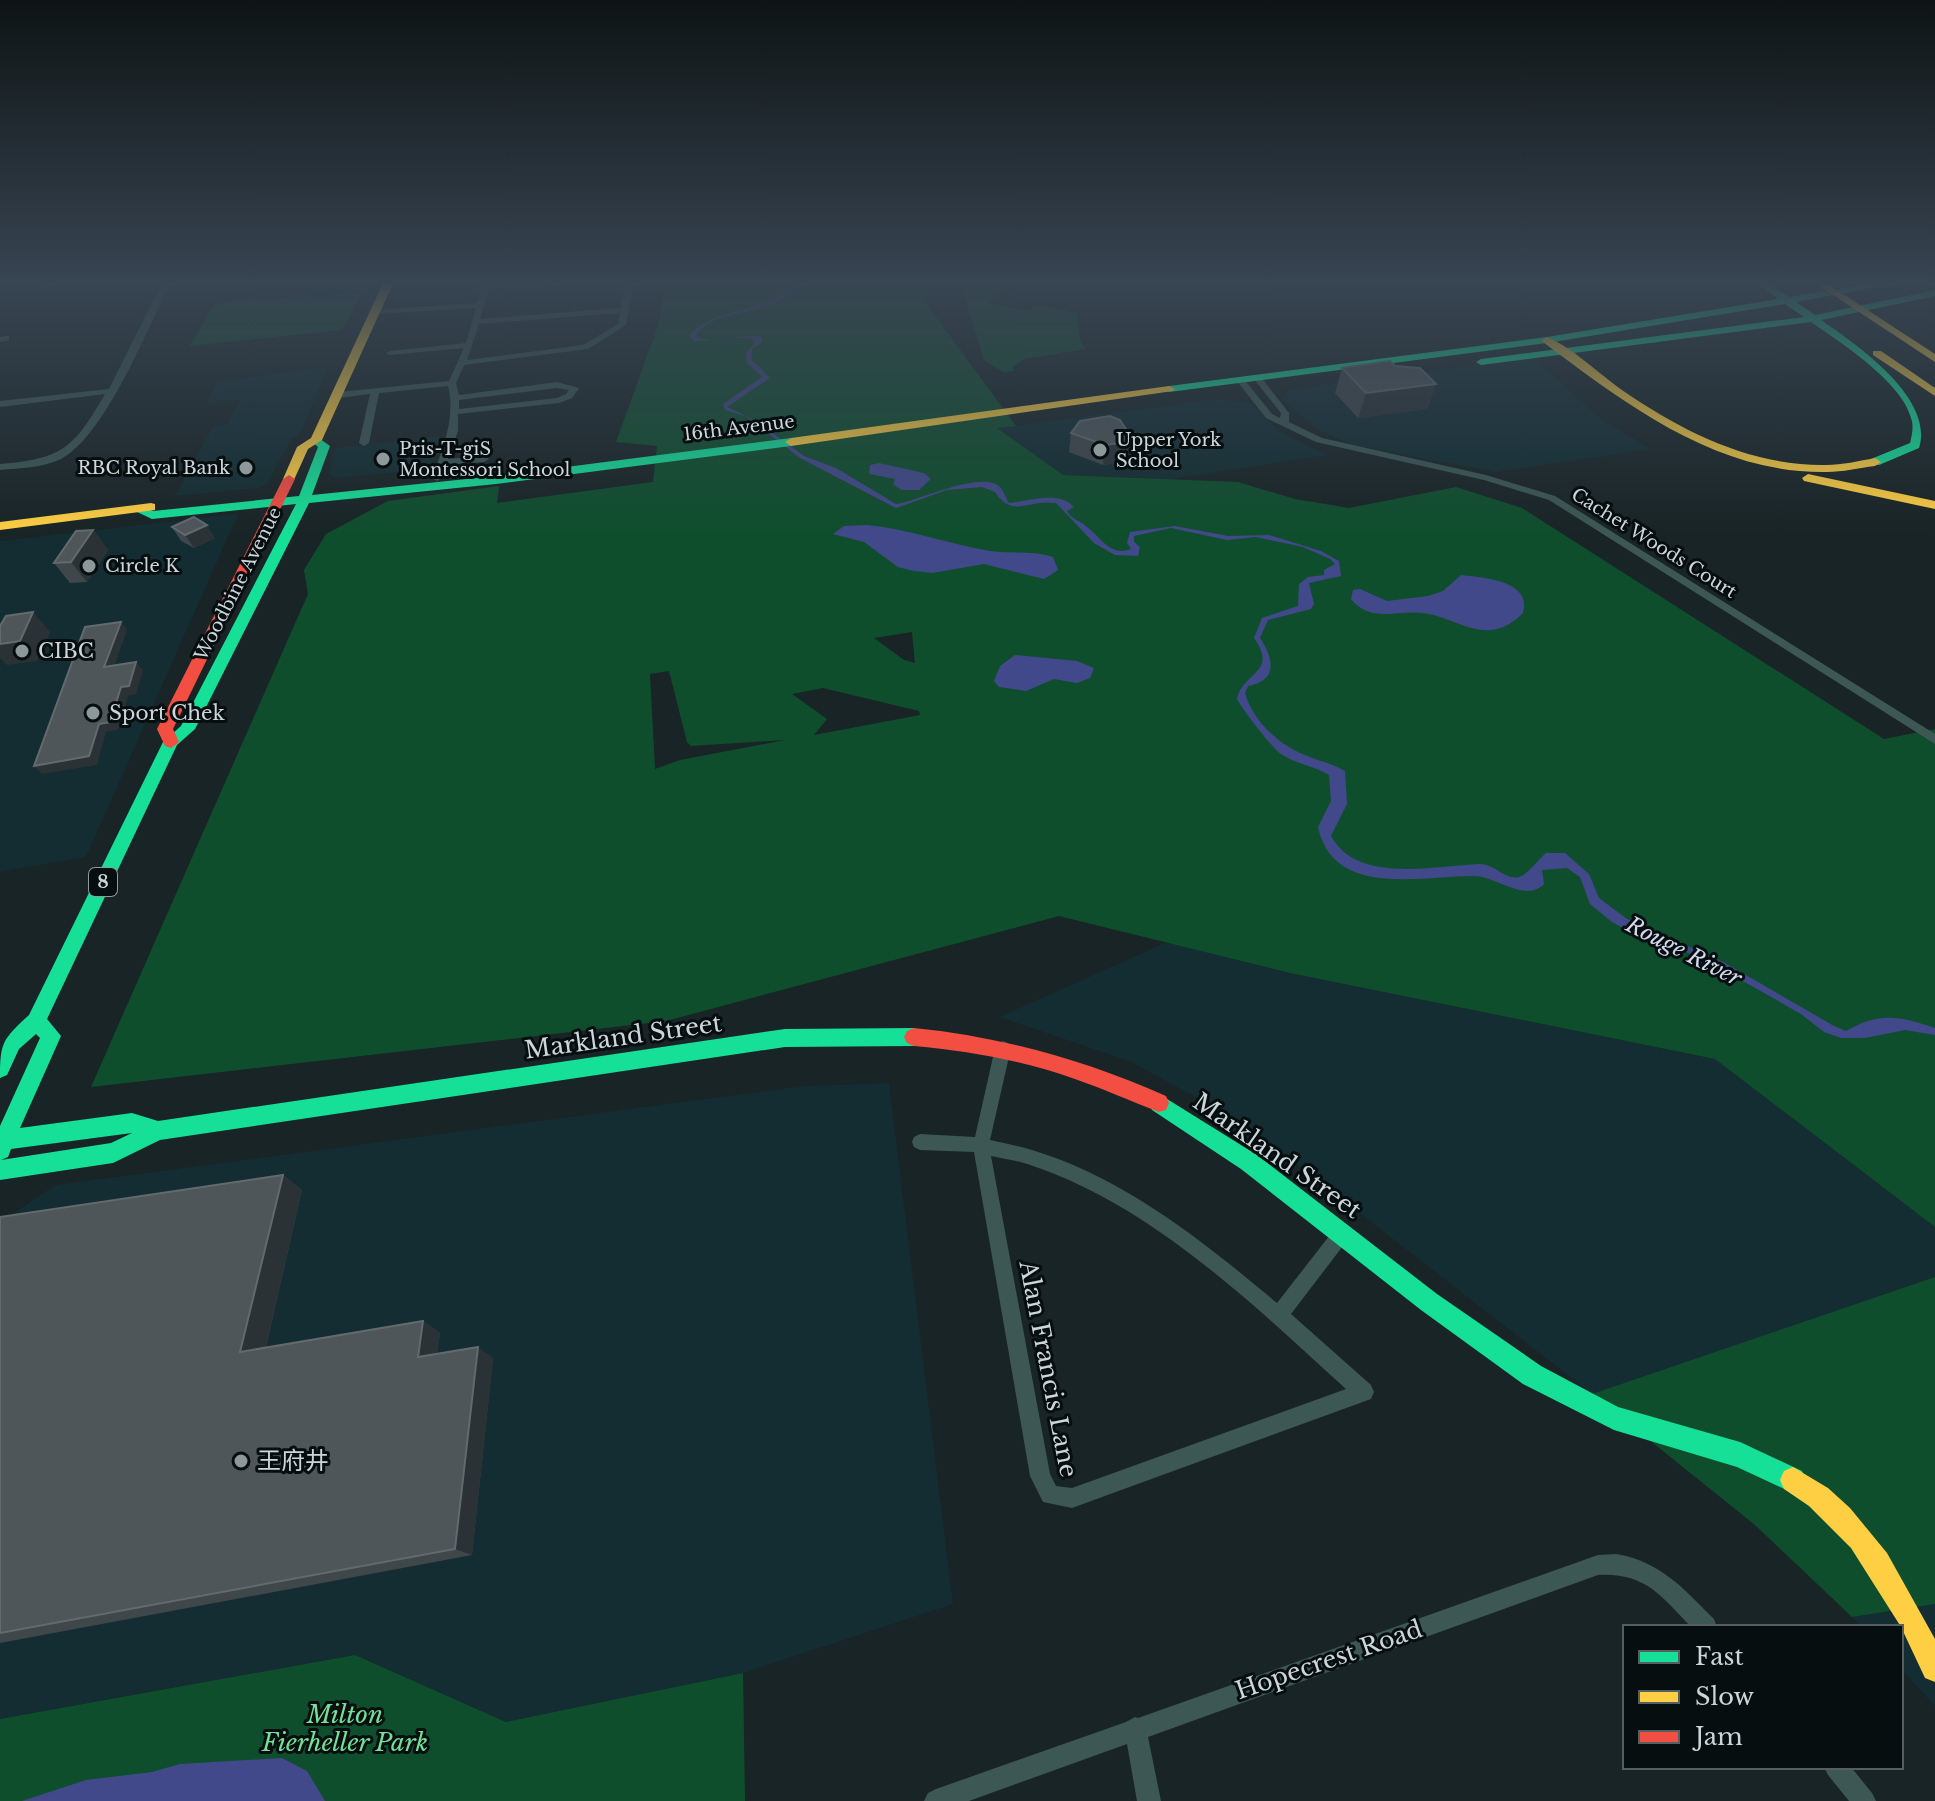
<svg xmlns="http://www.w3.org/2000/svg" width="1935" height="1801" viewBox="0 0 1935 1801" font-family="'Libre Baskerville','Noto Sans SC',serif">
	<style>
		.built { fill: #132d32 }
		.green { fill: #0f4e2d; fill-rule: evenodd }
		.water { fill: #42498a }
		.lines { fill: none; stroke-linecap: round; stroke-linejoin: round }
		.street { fill: #3c5754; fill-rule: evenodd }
		.fast { fill: #16e098; fill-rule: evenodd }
		.slow { fill: #ffcf43; fill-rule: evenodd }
		.jam { fill: #f24e42; fill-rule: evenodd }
		.wall { fill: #40474b }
		.shaded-wall { fill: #2a3236 }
		.building { fill: #4e565a; stroke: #626a6e; stroke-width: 2 }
		.poi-dot { fill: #8d989a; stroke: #070e10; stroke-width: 3 }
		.labels { text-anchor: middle; stroke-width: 6; stroke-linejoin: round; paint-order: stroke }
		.far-street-label { font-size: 18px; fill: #cbd6d9; stroke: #070e10 }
		.far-poi-label { font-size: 18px; fill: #cbd6d9; stroke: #070e10; text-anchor: start }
		.shield { fill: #070e10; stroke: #909a9d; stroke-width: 2 }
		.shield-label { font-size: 18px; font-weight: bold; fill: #cbd6d9 }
		.poi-label { font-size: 20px; fill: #cbd6d9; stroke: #070e10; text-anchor: start }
		.water-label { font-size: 22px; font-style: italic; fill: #d3d8ed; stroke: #070e10 }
		.near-street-label { font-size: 24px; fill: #cbd6d9; stroke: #070e10 }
		.near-poi-label { font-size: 24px; fill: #cbd6d9; stroke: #070e10; text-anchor: start }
		.near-park-label { font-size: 24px; font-style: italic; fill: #71e098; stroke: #070e10 }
	</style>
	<rect width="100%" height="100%" fill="#192426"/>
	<g class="built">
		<path d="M1532,357L1602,420L1651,449L1496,472L1354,445L1320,431L1282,400L1288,390Z"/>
		<path d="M328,367L301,431L290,441L267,484L259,488L175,496L213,426L227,424L240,400L206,403L218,382Z"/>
		<path d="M1218,399L1250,403L1281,433L1328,455L1171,479L1063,475L996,428Z"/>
		<path d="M440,436L430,469L336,478L329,475L335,448Z"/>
		<path d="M238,514L86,857L0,872V541Z"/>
		<path d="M1167,942L1290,973L1715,1059L1935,1227V1277L1592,1394L1245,1124L1129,1061L999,1017Z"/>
		<path d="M889,1083L953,1604L743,1673L506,1722L355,1655L0,1719V1242L13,1214L55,1185L804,1086Z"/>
		<path d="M1935,1604V1706L1901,1669V1627H1861L1852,1617Z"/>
	</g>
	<g class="green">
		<path d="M665,281H915L933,313L1016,426L997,428L1063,475L1238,482L1295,499L1349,508L1456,487L1522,508L1884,739L1935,729V1227L1715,1059L1290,973L1059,916L666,1021L91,1087L308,594L304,570L326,534L388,501L499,486L497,503L653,482L657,446L616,442L659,323ZM912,632L915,663L904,660L874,638ZM669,671L687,742L691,746L785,740L680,760L655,769L650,674ZM823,688L919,711L920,715L814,735L827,719L792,694Z"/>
		<path d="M959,281H1010L988,303L1030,311L1035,305L1076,313L1081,343L1086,349L1024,359L1013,367L1014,371L1003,372L984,360Z"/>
		<path d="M363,292L342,330L190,346L214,305L260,296L258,301Z"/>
		<path d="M1935,1277V1604L1852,1617L1755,1525L1592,1394Z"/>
		<path d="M355,1655L506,1722L743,1673L745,1801H0V1719Z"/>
	</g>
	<g class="water">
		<path d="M800,281H805C795,291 786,298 773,304C750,314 710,312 696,336C716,347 740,332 762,337V342L752,349L751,359L770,378L727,407C742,413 757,424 772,426L766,428L804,456L836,468L896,504C916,502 982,469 1000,487C1004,491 1006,499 1009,503C1029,501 1059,490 1074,507L1067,511C1072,520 1080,520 1087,527C1101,538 1111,557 1131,549L1127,543L1130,532L1175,526L1228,536L1269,535L1321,551L1339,561L1341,576L1309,583L1314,604L1311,609L1268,620L1260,638C1273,658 1279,680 1248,686L1245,693C1253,722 1282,748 1310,757C1323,762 1333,764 1345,771L1347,804L1331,836C1357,884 1434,866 1479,864C1494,863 1506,881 1519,877C1527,875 1539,859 1546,853H1565L1589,874L1599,898L1627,919L1725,963L1834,1026L1846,1031C1880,1012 1898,1016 1935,1028V1035L1905,1030L1865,1038H1841L1824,1032L1801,1014L1718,967L1670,944L1632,933L1612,922L1590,904L1580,877L1567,868L1542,870L1544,884C1525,903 1496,876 1474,876C1420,876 1333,898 1318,827L1331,801L1329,775C1314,766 1296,764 1281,754C1273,749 1242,709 1237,699C1242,672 1279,673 1254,638L1262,618L1298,606L1299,584L1308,577L1324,575V570L1335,564L1330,559L1303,547L1256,537L1227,540L1171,528L1134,536V542L1140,547L1138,556L1115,555L1094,543L1056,503C1027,499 1013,519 995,492L982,487L947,490L896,508L800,458L745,416L725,410L723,404L762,377L747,363L746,353L754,344L753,339C743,335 709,342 694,341L689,336C714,306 766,315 800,281Z"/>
		<path d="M879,463L924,473L931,479L919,490H901L893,484L895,479L869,474L870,465Z"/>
		<path d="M867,525C910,529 948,544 990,551C1011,554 1033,550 1053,557L1058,570L1044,579L984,564L932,573L914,571L898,567L864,542L833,534L844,526Z"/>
		<path d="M1461,575C1484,578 1532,580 1523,613C1487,650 1456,616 1422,613C1396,610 1370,623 1351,599L1353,590L1360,589L1387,601L1428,596L1443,591Z"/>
		<path d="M1015,655L1077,661L1094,668L1090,678L1077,683L1054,679L1026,691L999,687L994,681L1000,666Z"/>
		<path d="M282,1758L307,1771L325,1801H22L86,1780L152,1772L180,1764Z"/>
	</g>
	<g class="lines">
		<g class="street">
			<path d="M38,281H46L49,285L42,287Z"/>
			<path d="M163,281H171C149,326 105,436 61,459C42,468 20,468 0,470V464C62,459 74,448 105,394L0,407V401L109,389Z"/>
			<path d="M483,281H491L490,284L591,281L587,283L489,288L480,319L621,308L625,283L621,281L633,282L626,325L588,349L464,365L456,383L459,395L557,382L579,388L572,398L559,403L458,414V431L448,459L484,456L489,459L484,462L446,465L442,478L437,481L432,478C443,448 456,417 448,386L379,393L369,443L364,446L359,443L370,394L338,398L334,395L338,392L449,381L464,348L390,355L386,353L390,351L466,343L476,308L375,314L371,312L375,310L477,303ZM620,313L618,324L583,345L467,360L479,324ZM557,388L569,390L566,394L557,398L459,409V400Z"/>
			<path d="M6,336H9V340L0,342V337Z"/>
			<path d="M1257,375L1260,376L1289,413V422L1322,438L1486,475L1555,496L1935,734V744L1549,500L1484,480L1316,442L1266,418L1236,380L1243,378L1272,414L1280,418L1281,413L1253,378Z"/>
			<path d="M1003,1041L1008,1043L1011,1048L990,1140C1004,1143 1019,1146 1032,1150C1125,1178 1204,1242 1277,1303L1337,1226L1343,1223L1349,1226L1352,1232L1349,1238L1291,1314L1371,1385L1374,1392L1371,1399L1072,1508L1043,1502L1030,1476L974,1152L920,1150L914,1147L912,1142L914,1137L920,1134L975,1137L995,1048L998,1043ZM991,1156C1005,1159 1020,1161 1033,1166C1152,1206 1255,1306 1346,1389L1072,1488L1056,1486L1050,1474Z"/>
			<path d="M1616,1554C1660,1561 1684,1589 1714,1619L1717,1627H1691C1660,1595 1646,1573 1598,1575L1148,1737L1161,1801H1137L1127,1744L969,1801H924L928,1793L936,1789L1126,1722L1135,1717L1138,1718L1598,1555Z"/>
			<path d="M1824,1767H1851L1872,1793L1876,1801H1849L1828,1775Z"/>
		</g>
		<g class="fast">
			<path d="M1755,281H1766L1789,297L1887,281H1909L1796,302L1815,315L1935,290V296L1821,320C1856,344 1935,398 1919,448L1879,465H1871V459L1910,443C1912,435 1914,426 1911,418C1902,382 1840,342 1811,322L1481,365L1476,362L1481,359L1804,317L1785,304L1547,343L1169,392L1163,389L1169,386L1547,337L1778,299Z"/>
			<path d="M316,436L330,446L312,495L496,476L791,438L797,442L791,446L496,484L309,503L195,729L177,745L47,1019L61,1036L20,1128L132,1113L158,1121L785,1029L914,1028L921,1031L924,1037L921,1043L914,1046L785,1047L160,1140L113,1163L0,1180V1126L40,1038L36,1034L19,1049L7,1075L0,1078C0,1042 3,1039 29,1015L163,742L181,726L296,504L152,519L135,511L141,507L153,511L299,496L318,447L310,440ZM132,1133L111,1143L1,1160L8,1157L11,1149Z"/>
			<path d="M1159,1094L1257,1155L1437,1294L1541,1366L1618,1407L1740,1442L1802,1471L1806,1480L1802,1489L1793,1493L1737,1467L1614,1430L1523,1384L1421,1310L1241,1169L1152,1110L1149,1103L1152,1096Z"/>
		</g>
		<g class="slow">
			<path d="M384,281H394L322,440L308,449L293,482H285L283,479L297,447L311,438Z"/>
			<path d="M1812,281H1823L1935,354V362Z"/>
			<path d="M1547,337C1573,348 1598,373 1622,390C1683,432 1751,466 1826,465C1842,465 1859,461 1875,458L1881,462L1875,466C1859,468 1842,472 1827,472C1717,474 1627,405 1543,342L1542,340Z"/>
			<path d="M1873,351H1881L1935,388V396L1873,355Z"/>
			<path d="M1169,386L1175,389L1173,391L791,446L785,442L791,438Z"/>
			<path d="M1808,474L1935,501V509L1804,481L1802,478Z"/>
			<path d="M151,503L155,504V510L0,530V522Z"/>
			<path d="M1793,1467L1828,1488L1850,1508L1887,1553L1935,1639V1682L1925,1678L1901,1627L1851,1548L1809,1506L1784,1489L1780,1480L1784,1471Z"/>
		</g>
		<g class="jam">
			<path d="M289,475L295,479L173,729L179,742L171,748L165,746L157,729L283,479Z"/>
			<path d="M914,1028C1003,1037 1085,1060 1166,1096L1169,1103L1166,1110L1159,1112C1130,1101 1102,1088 1072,1078C1021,1060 968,1051 914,1046L907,1043L904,1037L907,1031Z"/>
		</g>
	</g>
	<g class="wall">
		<path d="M1395,366L1436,384L1427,409L1358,418L1335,393L1342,368Z"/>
		<path d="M1080,421L1131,461L1103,465L1069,452L1071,433Z"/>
		<path d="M172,527L215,538L194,548L181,541Z"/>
		<path d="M93,530L108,550L87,582L70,583L54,563Z"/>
		<path d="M283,1175L302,1190L266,1347L423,1321L440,1333L437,1354L493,1358L472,1555L0,1643V1217Z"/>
	</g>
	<g class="shaded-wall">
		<path d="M1436,384L1427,409L1358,418L1366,393Z"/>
		<path d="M1134,441L1131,461L1103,465L1105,445Z"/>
		<path d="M207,525L215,538L194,548L185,535Z"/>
		<path d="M93,530L108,550L87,582L71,562Z"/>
		<path d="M33,612L50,632L37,661L7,665L0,658V644Z"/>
		<path d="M121,622L127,630L111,676L104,667Z"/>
		<path d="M136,662L143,670L136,694L128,696L118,730L106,732L97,765L42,774L34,766L99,724Z"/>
		<path d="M283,1175L302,1190L262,1363L240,1352Z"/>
		<path d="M423,1321L440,1333L435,1368L418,1357Z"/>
		<path d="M478,1347L493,1358L472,1555L455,1549Z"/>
	</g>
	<g class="building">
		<path d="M1390,361L1395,366L1420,368L1436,384L1366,393L1342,368Z"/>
		<path d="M1110,416L1120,420L1134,441L1105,445L1071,433L1080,421Z"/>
		<path d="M194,517L207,525L185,535L172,527Z"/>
		<path d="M93,530L71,562L54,563L76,531Z"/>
		<path d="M33,612L20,641L0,644V626L6,616Z"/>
		<path d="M121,622L104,667L136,662L129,686L121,687L110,722L99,724L89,756L34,766L85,627Z"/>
		<path d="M283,1175L240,1352L423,1321L418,1357L478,1347L455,1549L0,1633V1217Z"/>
	</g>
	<linearGradient id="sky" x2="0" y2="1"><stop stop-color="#0e1415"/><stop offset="0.53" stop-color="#384552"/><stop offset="1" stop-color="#384552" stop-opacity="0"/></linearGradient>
	<rect width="1935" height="533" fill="url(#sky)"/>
	<g class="poi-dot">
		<circle cx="1100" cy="450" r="8"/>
		<circle cx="383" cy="459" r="8"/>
		<circle cx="246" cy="468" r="8"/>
		<circle cx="89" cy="566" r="8"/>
		<circle cx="22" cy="651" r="8"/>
		<circle cx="93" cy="713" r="8"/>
		<circle cx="241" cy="1461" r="8"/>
	</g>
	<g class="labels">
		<g class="far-street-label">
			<text transform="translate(739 428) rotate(-7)" y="6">16th Avenue</text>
			<text transform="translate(1654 543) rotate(32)" y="6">Cachet Woods Court</text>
			<text transform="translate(238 584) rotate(-63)" y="6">Woodbine Avenue</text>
		</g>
		<g class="far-poi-label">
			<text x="1116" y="446">Upper York<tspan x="1116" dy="21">School</tspan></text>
			<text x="399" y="455">Pris-T-giS<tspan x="399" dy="21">Montessori School</tspan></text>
			<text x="230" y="474" text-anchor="end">RBC Royal Bank</text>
			<text x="105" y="572">Circle K</text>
		</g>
		<rect class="shield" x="89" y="868" width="28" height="28" rx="6"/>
		<g class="shield-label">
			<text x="103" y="888">8</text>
		</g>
		<g class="poi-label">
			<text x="38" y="658">CIBC</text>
			<text x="109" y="720">Sport Chek</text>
		</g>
		<g class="water-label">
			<text transform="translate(1684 951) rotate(27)" y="8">Rouge River</text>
		</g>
		<g class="near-street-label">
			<text transform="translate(623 1037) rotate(-8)" y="8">Markland Street</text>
			<text transform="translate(1277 1156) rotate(35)" y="8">Markland Street</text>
			<text transform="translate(1048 1369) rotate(79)" y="8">Alan Francis Lane</text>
			<text transform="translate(1329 1660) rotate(-19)" y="8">Hopecrest Road</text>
		</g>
		<g class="near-poi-label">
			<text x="257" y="1469">王府井</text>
		</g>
		<g class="near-park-label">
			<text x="345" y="1723">Milton<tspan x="345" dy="28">Fierheller Park</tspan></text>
		</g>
	</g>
	<rect x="1623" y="1625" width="280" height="144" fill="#070e10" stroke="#555e60" stroke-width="2"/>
	<rect x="1639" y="1651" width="40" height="12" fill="#16e098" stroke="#555e60" stroke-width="2"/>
	<text x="1695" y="1665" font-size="24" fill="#cbd6d9">Fast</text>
	<rect x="1639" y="1691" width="40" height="12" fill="#ffcf43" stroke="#555e60" stroke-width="2"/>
	<text x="1695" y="1705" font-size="24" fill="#cbd6d9">Slow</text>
	<rect x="1639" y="1731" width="40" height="12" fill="#f24e42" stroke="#555e60" stroke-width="2"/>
	<text x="1695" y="1745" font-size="24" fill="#cbd6d9">Jam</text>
</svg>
